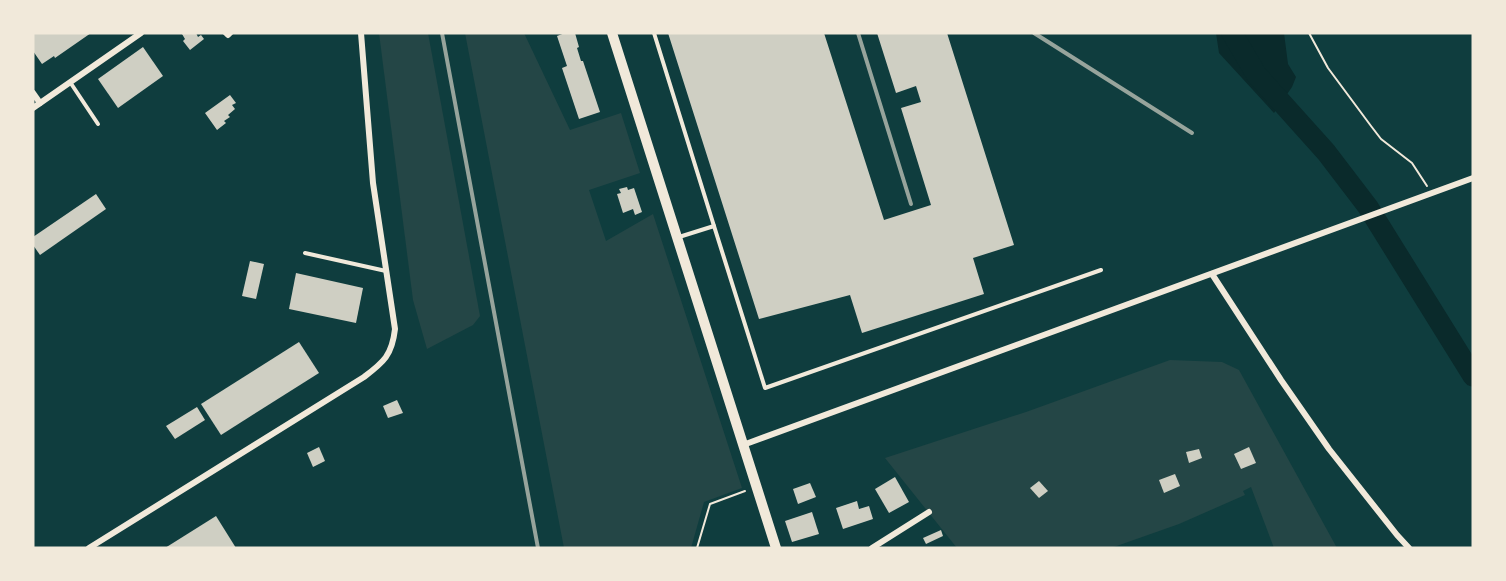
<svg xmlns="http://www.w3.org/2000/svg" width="1506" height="581" viewBox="0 0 1506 581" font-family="'Nunito Sans',sans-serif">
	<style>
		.green { fill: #244646 }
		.water { fill: #0a2a2b }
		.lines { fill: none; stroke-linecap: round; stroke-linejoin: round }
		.river { stroke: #0a2a2b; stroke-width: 21 }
		.building { fill: #cfcfc3 }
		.path { stroke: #f1e9da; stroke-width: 2 }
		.service { stroke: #f1e9da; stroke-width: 4 }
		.minor { stroke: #f1e9da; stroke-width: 6 }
		.secondary { stroke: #f1e9da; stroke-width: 10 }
		.rail { stroke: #97a49c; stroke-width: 4 }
	</style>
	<rect width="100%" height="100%" fill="#0f3d3e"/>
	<g class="green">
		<path d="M379,33H428L480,316L473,325L427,349L413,300Z"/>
		<path d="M465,33H524L570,130L621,113L640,173L589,190L606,241L653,214L742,488L704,502L691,548H564Z"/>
		<path d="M1170,360L1222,362L1239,370L1337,548H1274L1251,487L1243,491L1245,495L1179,524L1111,548H957L885,458L1026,412Z"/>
	</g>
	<path class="water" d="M1216,33H1284L1288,64L1296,77L1292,87L1274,113L1219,53Z"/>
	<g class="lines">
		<path class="river" d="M1232,33L1256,74L1326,152L1368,207L1473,376"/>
	</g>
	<g class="building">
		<path d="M33,33H91L55,58L54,56L42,64L33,51Z"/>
		<path d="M183,33H196L198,37L201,35L204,39L190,50L183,41L185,39L182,34Z"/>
		<path d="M565,33H575L579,47L577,48L581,61H583L600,112L579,119L562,68L567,66L557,36Z"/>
		<path d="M668,33H824L884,220L931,205L901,108L921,102L916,86L896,93L877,33H947L1014,245L973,258L984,294L862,333L850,295L759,319Z"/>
		<path d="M143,47L163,76L118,108L98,79Z"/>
		<path d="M230,95L236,103L232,105L235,109L228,115L230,117L224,121L226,123L217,130L205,113Z"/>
		<path d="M627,187L628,190L634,188L642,212L635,215L633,209L623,213L617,194L621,193L619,189Z"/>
		<path d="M96,194L106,209L40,255L33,245V237Z"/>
		<path d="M250,261L264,264L256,299L242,296Z"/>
		<path d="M296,273L363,288L356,323L289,309Z"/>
		<path d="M299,342L319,373L221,435L201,404Z"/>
		<path d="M397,400L403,413L388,418L383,406Z"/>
		<path d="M197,407L205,420L175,439L166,426Z"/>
		<path d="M319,447L325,461L313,467L307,453Z"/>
		<path d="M1249,447L1256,463L1241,469L1234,454Z"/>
		<path d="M1199,449L1202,458L1189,463L1186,452Z"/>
		<path d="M1175,474L1180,486L1164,493L1159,480Z"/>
		<path d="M895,477L909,502L889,513L875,489Z"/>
		<path d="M1039,481L1048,491L1039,498L1030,488Z"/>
		<path d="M810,483L816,497L798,504L793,489Z"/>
		<path d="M857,501L859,509L869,506L873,519L843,529L836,508Z"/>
		<path d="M812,512L819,534L792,542L785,521Z"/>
		<path d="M216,516L236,548H165Z"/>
		<path d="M941,530L943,536L926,544L923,538Z"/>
	</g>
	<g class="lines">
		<g class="path">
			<path d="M1309,33L1328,68L1371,126L1381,139L1412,163L1427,186"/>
			<path d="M697,548L710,504L745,491"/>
		</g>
		<g class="service">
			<path d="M654,33L714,226"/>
			<path d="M70,82L98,124"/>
			<path d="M679,237L714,226L765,388L1101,270"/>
			<path d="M305,253L386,271"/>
		</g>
		<g class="minor">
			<path d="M226,33L228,35L230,33"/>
			<path d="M33,93L40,103"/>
			<path d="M33,108L141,33"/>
			<path d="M1212,274L1281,380L1329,449L1397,535L1409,548"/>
			<path d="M743,445L1473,178"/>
			<path d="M89,548L364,377C384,362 392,355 395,329L373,183L361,33"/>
			<path d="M872,548L929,512"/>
		</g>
		<path class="secondary" d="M612,33L776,548"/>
		<g class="rail">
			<path d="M442,33L538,548"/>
			<path d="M858,33L911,204"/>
			<path d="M1034,33L1192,133"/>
		</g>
	</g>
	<rect width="1506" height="581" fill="none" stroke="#f1e9da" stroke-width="69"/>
</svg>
